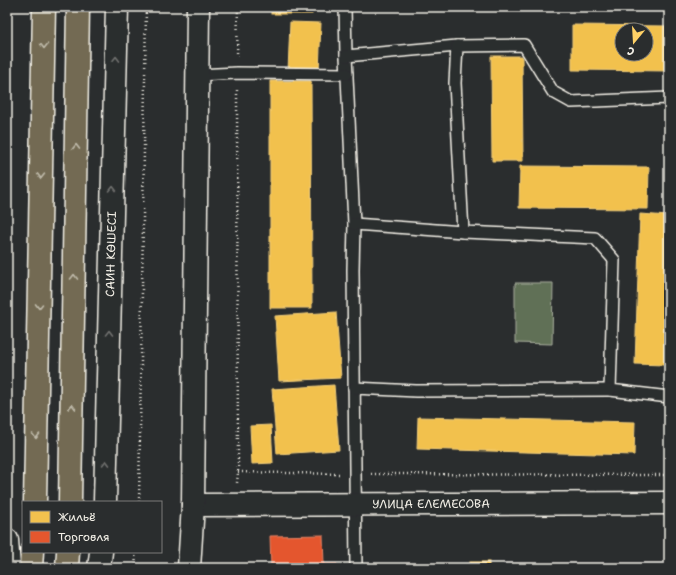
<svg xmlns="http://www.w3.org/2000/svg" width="676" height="575" viewBox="0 0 676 575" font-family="'Shantell Sans',sans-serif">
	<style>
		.built { fill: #3b3d43 }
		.green { fill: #616f56; stroke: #aab09f }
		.homes { fill: #f2c14e; stroke: #f3cf7c; fill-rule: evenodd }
		.shops { fill: #e4572e; stroke: #e98566 }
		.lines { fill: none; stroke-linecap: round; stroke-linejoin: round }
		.lane-casing { stroke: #f4f1e8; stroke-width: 14 }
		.street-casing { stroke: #f4f1e8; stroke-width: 25 }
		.secondary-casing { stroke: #f4f1e8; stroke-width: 25 }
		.primary-casing { stroke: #f4f1e8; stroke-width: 25 }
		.path { stroke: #f4f1e8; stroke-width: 2.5; stroke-dasharray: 1 3; stroke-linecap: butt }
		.lane { stroke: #2a2d2e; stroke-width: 11 }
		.street { stroke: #2a2d2e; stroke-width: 22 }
		.secondary { stroke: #2a2d2e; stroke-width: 22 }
		.primary { stroke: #736b52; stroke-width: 22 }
		.oneway { stroke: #c0bbac }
		.oneway2 { stroke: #71726f }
		.labels { text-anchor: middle; stroke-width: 4; stroke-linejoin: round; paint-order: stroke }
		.street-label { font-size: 12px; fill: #f4f1e8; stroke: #2a2d2e }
	</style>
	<rect width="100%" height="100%" fill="#2a2d2e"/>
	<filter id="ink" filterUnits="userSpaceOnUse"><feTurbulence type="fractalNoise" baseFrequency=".025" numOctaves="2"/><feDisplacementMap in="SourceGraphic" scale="8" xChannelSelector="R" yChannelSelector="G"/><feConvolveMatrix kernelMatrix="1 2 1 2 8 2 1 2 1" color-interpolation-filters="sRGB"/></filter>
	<g filter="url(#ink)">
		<rect class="built" x="503" y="562" width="166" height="6"/>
		<path class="green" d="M515,283H553L552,344L515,343Z"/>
		<g class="homes">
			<rect x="271" y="7" width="41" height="7"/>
			<path d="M290,22L321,23L319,72L288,71Z"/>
			<path d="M572,25L669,26V71L572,70ZM622,30H646V54H622Z"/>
			<path d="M491,56H522L523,161H492Z"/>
			<path d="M270,81H311L312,308H270Z"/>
			<path d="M520,166L649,167L648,209L519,208Z"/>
			<path d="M640,214L669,216L664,365L635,364Z"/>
			<path d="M336,312L341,378L279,381L275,316Z"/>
			<path d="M334,385L339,450L277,454L272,389Z"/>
			<path d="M418,417L635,422L634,455L417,449Z"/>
			<path d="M271,425L273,463L252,464L250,426Z"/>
			<rect x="470" y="562" width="19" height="6"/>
		</g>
		<g class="shops">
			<path d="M323,535L324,564H337V568H271L270,536Z"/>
			<path d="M453,565V568H405V566Z"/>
		</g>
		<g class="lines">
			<g class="lane-casing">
				<g id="lane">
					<path d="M345,7L346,56L354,224L353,270L356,568"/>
					<path d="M346,56L457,46"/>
					<path d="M197,75L237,73L347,74"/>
					<path d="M669,98L571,102L553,92L524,45L457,46L455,83L463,232L595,238L614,260L610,390L669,397"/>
					<path d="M354,224L463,232"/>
					<path d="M354,388L416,391L610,390"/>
				</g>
			</g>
			<g class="street-casing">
				<g id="street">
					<path id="s1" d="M193,505L669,503"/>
					<path d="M189,568L193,505L198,7"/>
				</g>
			</g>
			<g class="secondary-casing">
				<g id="secondary">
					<path id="s2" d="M105,502L117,7"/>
					<path d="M7,540L9,568"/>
					<path d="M99,568L101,552"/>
				</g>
			</g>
			<g class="primary-casing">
				<g id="primary">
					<path d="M35,502L44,7"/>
					<path d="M70,502L78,7"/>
					<path d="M31,568L32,552"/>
					<path d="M67,568L68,552"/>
				</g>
			</g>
			<g class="path">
				<path d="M237,57L238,7"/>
				<path d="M237,90L238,472L237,483"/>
				<path d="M238,472L340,474"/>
				<path d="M371,474L669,475"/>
				<path d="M139,502L146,7"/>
				<path d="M135,552L136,568"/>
			</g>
			<use href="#lane" class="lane"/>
			<use href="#street" class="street"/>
			<use href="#secondary" class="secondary"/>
			<use href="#primary" class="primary"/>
		</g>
		<defs><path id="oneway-chevron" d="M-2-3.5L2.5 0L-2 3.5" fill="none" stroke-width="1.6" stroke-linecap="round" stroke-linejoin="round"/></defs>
		<g class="oneway">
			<use href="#oneway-chevron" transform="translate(44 46) rotate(91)"/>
			<use href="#oneway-chevron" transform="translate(76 147) rotate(-89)"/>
			<use href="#oneway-chevron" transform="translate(41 176) rotate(91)"/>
			<use href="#oneway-chevron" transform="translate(74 277) rotate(-89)"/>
			<use href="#oneway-chevron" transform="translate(39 306) rotate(91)"/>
			<use href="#oneway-chevron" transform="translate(72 407) rotate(-89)"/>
			<use href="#oneway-chevron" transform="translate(36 436) rotate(91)"/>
		</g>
		<g class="oneway2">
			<use href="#oneway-chevron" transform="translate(116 59) rotate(-89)"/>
			<use href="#oneway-chevron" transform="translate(113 189) rotate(-89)"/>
			<use href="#oneway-chevron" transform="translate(109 333) rotate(-89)"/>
			<use href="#oneway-chevron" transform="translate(106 463) rotate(-89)"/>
		</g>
	</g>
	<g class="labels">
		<g class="street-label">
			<text dy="4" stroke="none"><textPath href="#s2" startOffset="248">САИН КӨШЕСІ</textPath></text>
			<text dy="4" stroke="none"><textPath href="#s1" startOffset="238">УЛИЦА ЕЛЕМЕСОВА</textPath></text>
		</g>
	</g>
	<rect width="676" height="575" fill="none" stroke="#2a2d2e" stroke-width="24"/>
	<rect x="12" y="12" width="652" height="551" fill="none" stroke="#f4f1e8" stroke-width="1.5" filter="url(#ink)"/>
	<rect x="22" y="501" width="140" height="52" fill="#2a2d2e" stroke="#7b7b78"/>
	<rect x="30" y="511" width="20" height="12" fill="#f2c14e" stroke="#7b7b78"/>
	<text x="58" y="521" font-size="12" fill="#f4f1e8">Жильё</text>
	<rect x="30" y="531" width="20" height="12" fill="#e4572e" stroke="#7b7b78"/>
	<text x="58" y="541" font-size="12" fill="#f4f1e8">Торговля</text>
	<g transform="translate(634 42) rotate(198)"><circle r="19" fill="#2a2d2e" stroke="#7b7b78"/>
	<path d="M0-3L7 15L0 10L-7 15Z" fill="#ffd166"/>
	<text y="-6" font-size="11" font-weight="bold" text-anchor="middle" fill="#f4f1e8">С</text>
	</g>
</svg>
